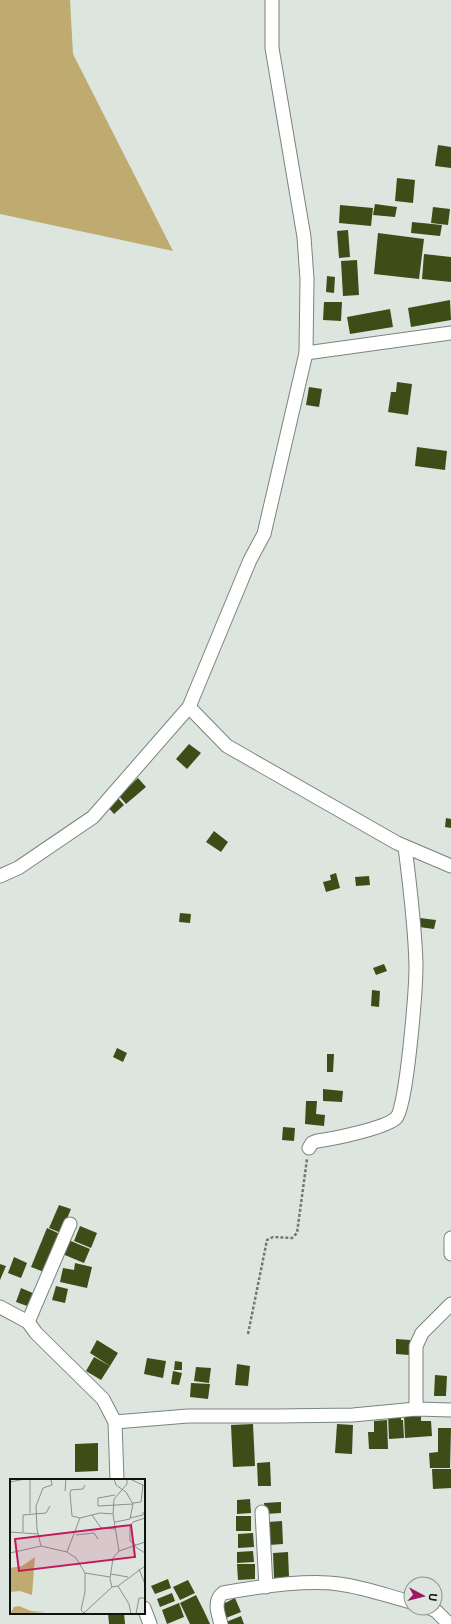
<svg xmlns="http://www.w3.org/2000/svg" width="451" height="1624" viewBox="0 0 451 1624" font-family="'Public Sans',sans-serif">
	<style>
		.forest { fill: #bfab70 }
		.building { fill: #3c4d17 }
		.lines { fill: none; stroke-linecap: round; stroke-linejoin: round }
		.street-casing { stroke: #7b847e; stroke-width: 15 }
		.path { stroke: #717772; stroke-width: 2.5; stroke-dasharray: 3 2; stroke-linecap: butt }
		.street { stroke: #fff; stroke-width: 13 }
		.inset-road { fill: none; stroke: #8a918c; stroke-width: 1 }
		.view { fill: #c2185b; fill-opacity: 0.15; stroke: #c2185b; stroke-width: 2 }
		.inset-edge { fill: none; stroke: #0f1210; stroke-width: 2 }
	</style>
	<rect width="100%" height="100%" fill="#dce6df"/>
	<path class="forest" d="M0,0H70L73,54L173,251L0,214Z"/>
	<g class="building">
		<path d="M438,145L451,147V168L435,166Z"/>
		<path d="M397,178L415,180L413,203L395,201Z"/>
		<path d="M375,204L397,207L395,217L373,215Z"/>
		<path d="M340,205L373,208L371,226L339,223Z"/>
		<path d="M433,207L450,209L448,225L431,223Z"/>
		<path d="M412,222L442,225L440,236L411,233Z"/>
		<path d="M348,230L350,257L339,258L337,231Z"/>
		<path d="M378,233L424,239L419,279L374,274Z"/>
		<path d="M424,254L451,257V282L422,279Z"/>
		<path d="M357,260L359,295L343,296L341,261Z"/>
		<path d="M327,276L335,277L334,293L326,292Z"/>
		<path d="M450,300L451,320L411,327L408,308Z"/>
		<path d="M324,302H342L341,321L323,320Z"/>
		<path d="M390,309L393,327L350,334L347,317Z"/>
		<path d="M397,382L412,384L408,415L388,412L391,392H396Z"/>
		<path d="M309,387L322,389L319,407L306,405Z"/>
		<path d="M417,447L447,451L445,470L415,466Z"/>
		<path d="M189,744L201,753L187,769L176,759Z"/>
		<path d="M138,778L146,787L126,804L119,796Z"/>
		<path d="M117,797L124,805L114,814L107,806Z"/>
		<path d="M446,818L451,819V828L445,827Z"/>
		<path d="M214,831L228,842L221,852L206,842Z"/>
		<path d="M336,873L340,888L326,892L323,882L331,880L330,875Z"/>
		<path d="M369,876L370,885L356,886L355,877Z"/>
		<path d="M180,913L191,914L190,923L179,922Z"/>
		<path d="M420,918L436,920L434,929L419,927Z"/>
		<path d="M384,964L387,971L376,975L373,968Z"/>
		<path d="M372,990L380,991L379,1007L371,1006Z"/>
		<path d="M117,1048L127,1053L123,1062L113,1057Z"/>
		<path d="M327,1054H334L333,1072H327Z"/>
		<path d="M323,1089L343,1091L342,1102L323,1101Z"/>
		<path d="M306,1101H317L316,1114L325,1115L324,1126L305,1124Z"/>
		<path d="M283,1127L295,1128L294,1141L282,1140Z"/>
		<path d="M59,1205L71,1209L61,1233L49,1228Z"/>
		<path d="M80,1226L97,1233L91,1248L74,1241Z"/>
		<path d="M47,1228L60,1234L44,1272L31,1267Z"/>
		<path d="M66,1239L90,1249L84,1263L60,1253Z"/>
		<path d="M14,1257L27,1263L21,1278L8,1273Z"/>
		<path d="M75,1263L92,1267L87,1288L60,1282L63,1268L74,1270Z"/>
		<path d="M0,1264L6,1266L0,1280Z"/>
		<path d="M56,1286L68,1289L65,1303L52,1300Z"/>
		<path d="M21,1288L35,1294L30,1307L16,1302Z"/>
		<path d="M396,1339L410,1340L409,1355L396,1354Z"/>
		<path d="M97,1340L118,1353L110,1366L90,1353Z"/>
		<path d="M94,1357L110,1366L101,1380L86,1371Z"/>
		<path d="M147,1358L166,1361L163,1378L144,1374Z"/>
		<path d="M175,1361L182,1362V1370H174Z"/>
		<path d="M237,1364L250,1366L248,1386L235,1385Z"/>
		<path d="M196,1367L211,1368L209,1383L194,1381Z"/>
		<path d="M173,1371L182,1373L179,1385L171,1384Z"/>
		<path d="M435,1375L447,1376L446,1396H434Z"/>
		<path d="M191,1383L210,1384L208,1399L190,1397Z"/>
		<path d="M421,1413V1421H431L432,1436L405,1438L404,1414Z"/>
		<path d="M388,1414H401V1420H403L404,1438L389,1439Z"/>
		<path d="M387,1420L388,1449H369L368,1432H374V1421Z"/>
		<path d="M253,1424L255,1466L233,1467L231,1425Z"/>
		<path d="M337,1424L353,1425L352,1454L335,1453Z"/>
		<path d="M438,1428H451L450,1468H430L429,1453L438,1452Z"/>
		<path d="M98,1443V1471L75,1472V1444Z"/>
		<path d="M270,1462L271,1486H258L257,1463Z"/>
		<path d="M432,1469H451V1488L433,1489Z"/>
		<path d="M250,1499L251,1513L237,1514V1500Z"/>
		<path d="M281,1502V1513L265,1514L264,1503Z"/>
		<rect x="236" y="1516" width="15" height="15"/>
		<path d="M282,1521L283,1544L269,1545L268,1522Z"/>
		<path d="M253,1533L254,1547L238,1548V1534Z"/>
		<path d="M253,1551L254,1562L237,1563V1552Z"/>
		<path d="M288,1552L289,1577L274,1578L273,1553Z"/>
		<path d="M237,1564H255V1579L238,1580Z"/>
		<path d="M168,1579L171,1588L155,1594L151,1586Z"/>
		<path d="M188,1580L195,1593L180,1600L173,1587Z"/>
		<path d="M172,1593L175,1601L160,1607L157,1599Z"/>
		<path d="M196,1595L204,1611L210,1624H190L180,1603Z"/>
		<path d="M235,1598L241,1612L226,1618L221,1605Z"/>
		<path d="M179,1603L184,1617L167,1624L162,1610Z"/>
		<path d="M108,1613H124L125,1624H109Z"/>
		<path d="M241,1616L244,1624H227L226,1622Z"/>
	</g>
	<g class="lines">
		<g class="street-casing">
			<g id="street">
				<path d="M306,353L451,333"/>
				<path d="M189,707L227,746L397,843L451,866"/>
				<path d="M0,876L18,868L93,817L189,707L250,560L264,534L306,353L307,279L304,237L272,48V0"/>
				<path d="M309,1148L312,1143L317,1141C333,1139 386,1128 396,1118C407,1108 416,986 416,965C415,926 410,886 405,847"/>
				<path d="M451,1238V1254"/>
				<path d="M0,1307L28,1322L36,1333L103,1399L115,1422L117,1480"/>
				<path d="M28,1322L70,1224"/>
				<path d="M416,1409V1346L422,1333L451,1304"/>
				<path d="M115,1422L188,1416H277L353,1415L416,1409L451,1410"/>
				<path d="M262,1512L266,1587"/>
				<path d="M144,1608L150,1624"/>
				<path d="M430,1608L436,1611L449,1624"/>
				<path d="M221,1624C218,1613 213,1601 223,1593C256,1587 306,1579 339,1584C363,1587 388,1596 411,1602"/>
			</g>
		</g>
		<path class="path" d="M248,1334L267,1240L273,1237L292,1238L297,1233L307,1159"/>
		<use href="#street" class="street"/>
	</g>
	<g transform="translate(10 1479)">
		<rect width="135" height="135" fill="#dce6df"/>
		<path d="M25,78L22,116L10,112L0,113V89L12,87ZM9,127L21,132L37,133L0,135L4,128Z" fill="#bfab70"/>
		<path class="inset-road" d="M20,0V34M104,0L106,6L116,13L123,25L120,40L105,43M120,0L135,7M0,3L15,0M55,12L56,0M105,16L88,19V27L123,25M123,24L131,23L133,6M82,36L91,49L106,50M70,39L62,37L60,14L61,11L73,10L75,6M120,39L133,36V33M0,53L28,55M13,53V36L36,34L40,27M66,56L84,54L88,60M126,66L120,62V48L123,43L135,39M31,67L27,50L26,27L33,9L42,6L41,0M124,67L135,74M109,72L103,35L104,20L117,5V0M57,73L70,39L90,34L103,35M0,74L31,67L57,73L66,79L75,94V113L71,131L74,134M129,90L135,105M75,94L100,98M101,95L118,98M108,107L119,125L121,135M102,108L100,100L103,79L109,72L135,63M74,134L102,108L108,107L135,87M126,135L129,119H135"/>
		<path class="view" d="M121,46L125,78L9,92L5,60Z"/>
		<rect width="135" height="135" class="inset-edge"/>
	</g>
	<g transform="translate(423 1596) rotate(97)"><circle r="19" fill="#dce6df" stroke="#8a918c"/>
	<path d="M0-3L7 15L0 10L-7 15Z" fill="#a01763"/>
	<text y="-6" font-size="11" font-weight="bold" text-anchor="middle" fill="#0f1210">U</text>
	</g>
</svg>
